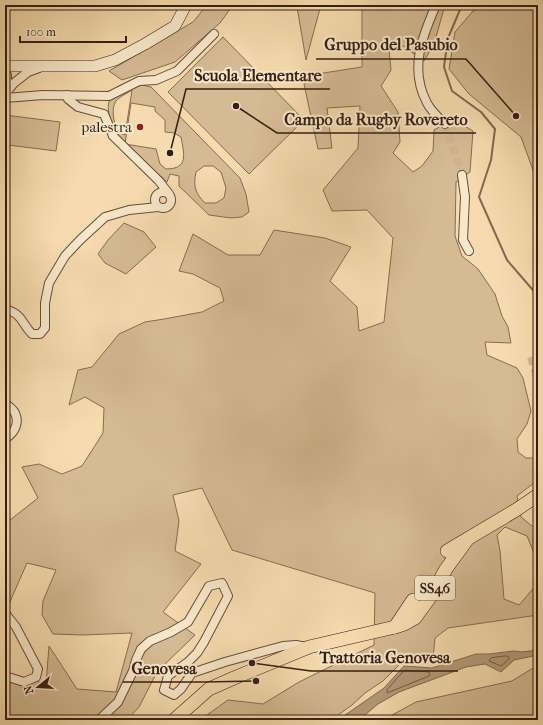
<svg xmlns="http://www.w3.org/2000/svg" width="543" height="725" viewBox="0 0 543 725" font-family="'IM FELL French Canon',serif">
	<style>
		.green { fill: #d5bb93; stroke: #866c52; fill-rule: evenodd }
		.water { fill: #b49b79; stroke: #826950 }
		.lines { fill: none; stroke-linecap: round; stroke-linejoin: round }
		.shore { stroke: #755c46; stroke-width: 1 }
		.stream { stroke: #826950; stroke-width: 2 }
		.street-tunnel { stroke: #cfb58f; stroke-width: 8; stroke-dasharray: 8 4; stroke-linecap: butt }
		.primary-tunnel { stroke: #cfb58f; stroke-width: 13; stroke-dasharray: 13 6; stroke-linecap: butt }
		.street-casing { stroke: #664d39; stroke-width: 10 }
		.secondary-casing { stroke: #361e12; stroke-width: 12 }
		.primary-casing { stroke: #361e12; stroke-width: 14 }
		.street { stroke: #f8e8ca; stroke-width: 8 }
		.secondary { stroke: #f8e8ca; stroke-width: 11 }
		.primary { stroke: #f5dbae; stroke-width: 13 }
		.poi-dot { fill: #8f2418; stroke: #f8e8ca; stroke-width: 1.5 }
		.labels { text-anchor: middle; stroke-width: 4; stroke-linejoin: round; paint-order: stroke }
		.shield { fill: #f8e8ca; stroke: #705b49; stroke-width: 1 }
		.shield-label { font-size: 14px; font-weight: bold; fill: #361e12 }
		.poi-label { font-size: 15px; fill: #361e12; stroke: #f8e8ca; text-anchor: end }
		.leader { fill: none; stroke: #361e12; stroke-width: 1.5 }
		.callout-dot { fill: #361e12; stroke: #f8e8ca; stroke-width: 1.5 }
		.callout-label { font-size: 16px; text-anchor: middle; font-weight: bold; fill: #361e12; stroke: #f8e8ca; stroke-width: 4; stroke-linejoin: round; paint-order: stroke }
	</style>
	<rect width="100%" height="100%" fill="#f5dbae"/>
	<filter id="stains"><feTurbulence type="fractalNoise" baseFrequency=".005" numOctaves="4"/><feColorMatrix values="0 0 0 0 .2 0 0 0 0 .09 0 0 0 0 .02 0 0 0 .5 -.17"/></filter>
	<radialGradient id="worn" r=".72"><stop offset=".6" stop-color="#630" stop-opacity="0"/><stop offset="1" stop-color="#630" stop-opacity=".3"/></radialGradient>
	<g class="green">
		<path d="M207,5H233L220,23L175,62L122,80L109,71L193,22Z"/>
		<path d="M297,5H321L306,60L297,7Z"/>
		<path d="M349,5H445L434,44L424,61L403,46L389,49L391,70L381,86L398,112L400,142L393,153L413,172L422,166L433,151L434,130L453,119L473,131L470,172L456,182L455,236L462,256L478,269L495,294L502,316L508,327L511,343L485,342L487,355L517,368L523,378L531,411L527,424L517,439L518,452L526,458H536L538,462V480L517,496L521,517L538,531V563L527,536L505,527L497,535L500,551L504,599L519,605L538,583V615L448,628L435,638L433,658L428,663L403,661L383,681L365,693L352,705L338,715L323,720H200L228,700L263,704L299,682L374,645L375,593L232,550L202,488L173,495L179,521L175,551L201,564L163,612L195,635L157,672L139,707L127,720H5V672L46,684L49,646L77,689L116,692L132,633L83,635L53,634L42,615L43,601L56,570L27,563L5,613V524L38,498L22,467L39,464L62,474L82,466L103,433L104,408L85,397L69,405L78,370L92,367L119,334L145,322L164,319L202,312L224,301L220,288L193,274L179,271L193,234L228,255H260L274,230L325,238L351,247L330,281L357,307L359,331L384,322L393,238L367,210L332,211L323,190L358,148L360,106L327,108L332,148L318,149L304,84L317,74L362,67V8Z"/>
		<path d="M490,5H538V184L521,137L469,94L449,69L455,32L473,11Z"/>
		<path d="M223,37L304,120L249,174L168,92Z"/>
		<path d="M138,84L151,87L240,178L246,194L249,212L242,217L231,218L209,215L179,186V176L170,174L167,182L115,135C112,126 105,108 110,99ZM132,90L125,135C114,133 110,109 116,101C119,97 128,93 132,90ZM131,103L155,107V111L165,120V132L174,133L181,137C184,154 189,169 166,169L160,164L156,149L125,144ZM204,166H213L221,172L226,188L224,198L216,203H205C195,193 193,186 196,172Z"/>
		<path d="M5,115L60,122L56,151L8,145L9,139L5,138Z"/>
		<path d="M124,223L144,232L156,247L126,274L105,263L98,254L108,240Z"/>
		<path d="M538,665V720H383L416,702L512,681Z"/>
	</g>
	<path class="water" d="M538,650V655L514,660L501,672L485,664L466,667L399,692L378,704L359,720H338L384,688L404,666L432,668L476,654H489L514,651L521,652Z"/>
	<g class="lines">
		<g class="shore">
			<path d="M507,656L509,657V659L501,666L489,661L491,658Z"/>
			<path d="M405,670L429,672L430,674L429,676L387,693V690Z"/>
		</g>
		<path class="stream" d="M462,5L448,38L444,67L452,91L481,112L495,129L491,160L479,197L507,260L538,296"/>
		<g class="street-tunnel">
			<path d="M445,124L462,175"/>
			<path d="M531,357L538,380"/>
		</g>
		<path class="primary-tunnel" d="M413,600L430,570L447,551"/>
		<g class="street-casing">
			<g id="street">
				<path d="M436,5C422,37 409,69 427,103C431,111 439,118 445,124"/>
				<path d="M5,73L7,75V92"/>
				<path d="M5,94L14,83L28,72L39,68"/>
				<path d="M67,95L68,99L78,107L104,114L113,136L159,181L169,194"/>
				<path d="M5,98L43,95L109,96L139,81L156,80L177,71L214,34"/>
				<path d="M462,175L465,197L463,240L469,251"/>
				<circle cx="163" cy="200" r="8"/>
				<path d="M5,309C24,315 20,322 32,334H40L45,328V303L49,283L65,256L80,240L105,217L129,210L158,207"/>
				<path d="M5,403C8,406 13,409 15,413C20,424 14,433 5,439"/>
				<path d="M5,613L16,627L38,669L36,677L24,682L5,676"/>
				<path d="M99,720L118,702L133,671L136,660L141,649L150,641L171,632L188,622L209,586L222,583L228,596L204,642L197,653L188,662L168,676L164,690L174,695L181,689L192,673L225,662L283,646L296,645L306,647"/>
			</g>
		</g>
		<g class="secondary-casing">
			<path id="secondary" d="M5,66H95L115,60L145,44L175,26L186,5"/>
		</g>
		<g class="primary-casing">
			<g id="primary">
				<path d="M447,551L516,510L538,495"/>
				<path d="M395,627L413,600"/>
				<path d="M174,720L209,689L234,678L309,647L395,627L404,624L415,618L431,596L446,569L467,540"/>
			</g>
		</g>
		<use href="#street" class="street"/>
		<use href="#secondary" class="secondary"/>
		<use href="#primary" class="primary"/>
	</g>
	<circle class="poi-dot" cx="140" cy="127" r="4"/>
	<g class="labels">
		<rect class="shield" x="415" y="576" width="40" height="24" rx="3"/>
		<g class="shield-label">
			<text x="435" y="593">SS46</text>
		</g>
		<g class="poi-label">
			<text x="132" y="132">palestra</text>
		</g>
	</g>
	<path class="leader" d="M516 116L466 59H316M170 153L186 89H330M236 106L277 133H476M252 663L311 671H458M256 681L204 682H123"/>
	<g class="callout-dot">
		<circle cx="516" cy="116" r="4"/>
		<circle cx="170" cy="153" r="4"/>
		<circle cx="236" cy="106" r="4"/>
		<circle cx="252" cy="663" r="4"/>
		<circle cx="256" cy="681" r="4"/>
	</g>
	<g class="callout-label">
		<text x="391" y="50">Gruppo del Pasubio</text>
		<text x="258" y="81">Scuola Elementare</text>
		<text x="376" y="125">Campo da Rugby Rovereto</text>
		<text x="385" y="663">Trattoria Genovesa</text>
		<text x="164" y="674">Genovesa</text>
	</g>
	<rect width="543" height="725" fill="none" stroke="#f5dbae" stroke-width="20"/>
	<rect x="6" y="6" width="531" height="713" fill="none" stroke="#361e12" stroke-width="2"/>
	<rect x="10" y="10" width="523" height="705" fill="none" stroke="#361e12"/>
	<g transform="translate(38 687) rotate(252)" stroke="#f8e8ca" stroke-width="3" paint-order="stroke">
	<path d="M0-3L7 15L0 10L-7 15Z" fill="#361e12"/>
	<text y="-6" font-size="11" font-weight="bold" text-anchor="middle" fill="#361e12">N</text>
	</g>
	<path d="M20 36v6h106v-6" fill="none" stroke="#361e12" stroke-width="2"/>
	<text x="26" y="36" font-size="12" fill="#361e12" stroke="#f8e8ca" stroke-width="3" paint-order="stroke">100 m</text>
	<rect width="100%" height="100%" filter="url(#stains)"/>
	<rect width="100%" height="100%" fill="url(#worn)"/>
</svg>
